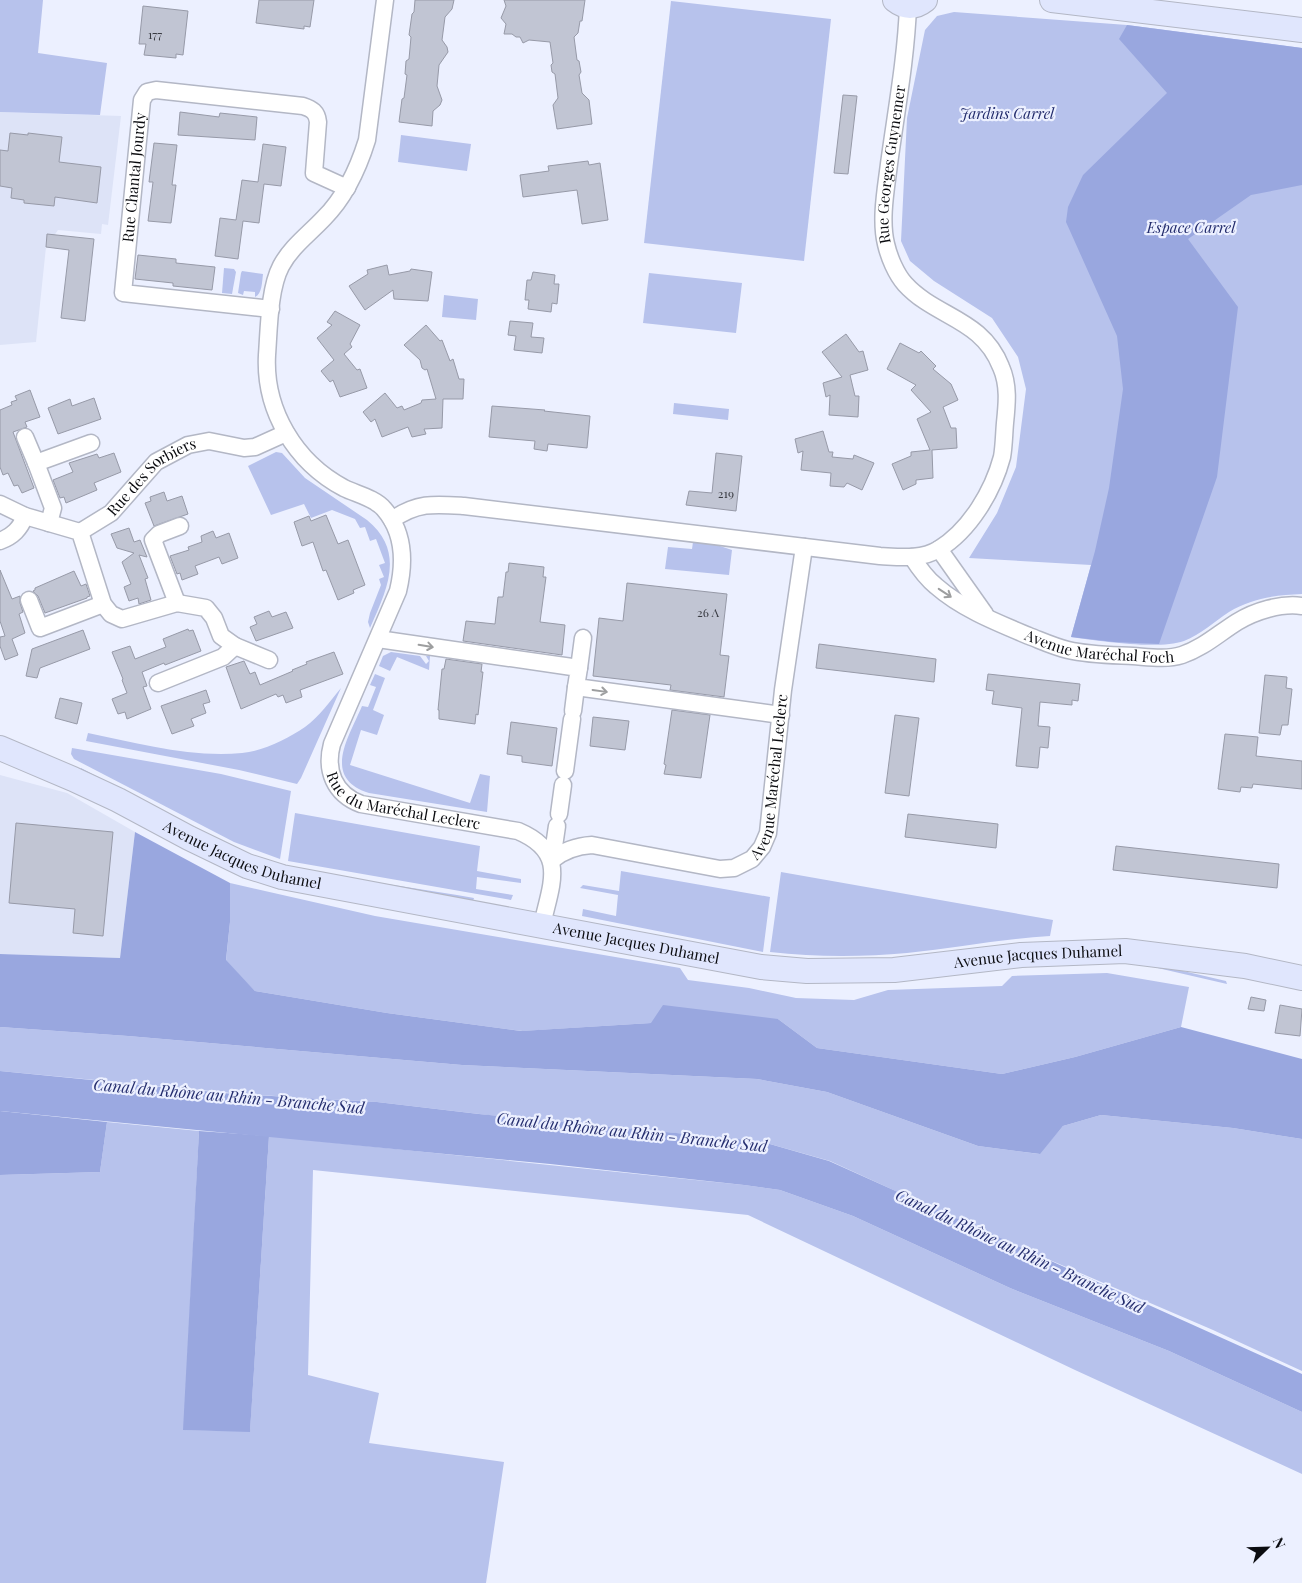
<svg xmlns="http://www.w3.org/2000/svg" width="1302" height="1583" viewBox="0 0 1302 1583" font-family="'Playfair Display',serif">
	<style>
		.built { fill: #dde3f7 }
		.green { fill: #b7c2ec }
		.forest { fill: #99a7df }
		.water { fill: #9ba9e1 }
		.building { fill: #c1c5d3; stroke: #979aa8 }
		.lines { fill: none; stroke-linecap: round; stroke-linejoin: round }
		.street-casing { stroke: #b3b7c5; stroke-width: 19 }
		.secondary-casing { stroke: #b3b7c5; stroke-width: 26 }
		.street { stroke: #fff; stroke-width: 16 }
		.secondary { stroke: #e0e6fd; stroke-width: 24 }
		.oneway { stroke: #9d9e9f }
		.labels { text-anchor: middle; stroke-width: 4.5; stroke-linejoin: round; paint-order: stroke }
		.number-label { font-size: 12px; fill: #383a41 }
		.park-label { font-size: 15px; font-style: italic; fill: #232c6d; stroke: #ecf0ff }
		.street-label { font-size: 15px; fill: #0b0c10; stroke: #ecf0ff }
		.water-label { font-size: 16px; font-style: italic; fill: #252e6f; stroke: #ecf0ff }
	</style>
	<rect width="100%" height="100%" fill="#ecf0ff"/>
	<g class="built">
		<path d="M0,112L121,116L108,225L102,224L101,234L58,230L46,247L36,342L0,345Z"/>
		<path d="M0,775L67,793L135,832L120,958L0,954Z"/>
	</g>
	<g class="green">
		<path d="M0,0H43L38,53L107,63L100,115L0,112Z"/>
		<path d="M671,1L831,19L804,261L644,243Z"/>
		<path d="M954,12L1127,25L1302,48V594C1276,595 1252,598 1229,612C1214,622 1201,634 1184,641C1157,650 1100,641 1071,637L1091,565L969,558L997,513L1016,467L1026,389L1018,357L992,318L934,281L910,261L901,241L907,118L925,30L937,16Z"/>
		<path d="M401,135L471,144L467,171L398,162Z"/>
		<path d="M224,268L234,269L236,272L232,294L222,293Z"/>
		<path d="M242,271L263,274C262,282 262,294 255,297V292L244,291L243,295L238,293L241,273Z"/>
		<path d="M649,273L742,283L736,333L643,323Z"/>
		<path d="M444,295L478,299L476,320L442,317Z"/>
		<path d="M674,403L729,409L728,420L673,414Z"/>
		<path d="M276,452L282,453L305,478L367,520C406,552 387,589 370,628L368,622L370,613L381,585L379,579L384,577L379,565L385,563L376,539L370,541L365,527L360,528L355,519L332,510L311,518L304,504L271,515L248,466Z"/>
		<path d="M693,542L714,544L732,550L729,575L665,569L668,547L692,549Z"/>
		<path d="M391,652L420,656L426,664L429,661L426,656H430L429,670L397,657L390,671L379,666L383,656Z"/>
		<path d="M375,674L385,678L373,710L384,715L377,735L361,730L350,765L470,803L480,774L490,776L487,812L369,793C321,778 349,737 362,706L368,707L376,687L370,685Z"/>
		<path d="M341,688L301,778L297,784L239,770L86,741L88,733C138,743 191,758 242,753C264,751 287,739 305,727C319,717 330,701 341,688Z"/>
		<path d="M72,748L221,774L291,791L280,859L234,842L74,759L71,754Z"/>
		<path d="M81,768L215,839L256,857L305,870L336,876L457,895L474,898L473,901C381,886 287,879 202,837L80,771Z"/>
		<path d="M295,813L480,846L477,871L521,879V883L477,877L476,889L513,895L511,900L288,861Z"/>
		<path d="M621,871L770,897L763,952L582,916L583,909L616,916L618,895L580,888L583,885L619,891Z"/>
		<path d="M781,872L1053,920L1050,936C1002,939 955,948 907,953C862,957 815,957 770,952Z"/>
		<path d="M230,883L375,916L680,968L688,980L749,988L796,998L854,1000L888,990L1002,986L1012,976L1107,973L1189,987L1181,1027L1075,1057L1002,1074L817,1048L778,1019L651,1023L522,1031L387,1013L255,991L226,961L230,922Z"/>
		<path d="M1111,962L1149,963L1226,981L1227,984L1149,966Z"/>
		<path d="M0,1027L128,1036L462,1065L757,1079L827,1092L978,1146L1039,1154L1063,1126L1101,1115L1233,1128L1302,1139V1371L1213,1330L994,1236L830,1161L759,1141L488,1115L377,1102L242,1094L0,1071Z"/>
		<path d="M107,1122L199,1131L184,1430L250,1431L269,1136L744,1185L780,1190L853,1216L1010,1288L1169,1351L1302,1412V1474L1075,1370L748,1215L313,1170L308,1375L379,1393L369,1443L504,1462L486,1583H0V1175L100,1172Z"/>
	</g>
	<g class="forest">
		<path d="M1127,25L1302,48V185L1251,195L1188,239L1238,307L1217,477L1159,644L1114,642L1071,637L1095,551L1109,488L1123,389L1117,336L1066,222L1068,207L1083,175L1167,93L1119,39Z"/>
		<path d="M135,832L230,883V922L226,960L255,991L387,1013L521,1031L651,1023L663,1005L778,1019L817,1048L1002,1074L1075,1057L1181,1027L1302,1059V1139L1233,1128L1101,1115L1063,1126L1040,1154L978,1146L827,1092L757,1079L462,1065L128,1036L0,1027V954L120,958Z"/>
		<path d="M0,1111L107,1122L100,1172L0,1175Z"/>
		<path d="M199,1131L269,1136L250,1432L183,1430Z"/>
	</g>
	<path class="water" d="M0,1071L234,1094L377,1102L479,1114L759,1141L829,1161L1302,1374V1412L1169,1351L1010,1288L853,1216L780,1190L744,1185L550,1164L0,1111Z"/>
	<g class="building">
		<path d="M259,0H314L310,27L304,26V29L256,23Z"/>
		<path d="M415,0H454L452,9L445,17L442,40L447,47L448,52L439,65L437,86L442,100L440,105L433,111L432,126L399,122L402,99L404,98L407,75L405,74L406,61L409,59L411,37L409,35L412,14L414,12Z"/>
		<path d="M504,0H585L582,21H580L578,33L574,37L577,60L579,61L581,72L579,75L582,93L589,100L592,124L557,129L553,105L558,98L555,74L552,72L551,65L553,63L550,42L529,40L523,43L520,37H516L512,34H504L506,24L501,18L506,6Z"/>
		<path d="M143,6L188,11L183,55L176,54V58L144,55L146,44H139Z"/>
		<path d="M843,95L857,96L848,174L834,173Z"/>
		<path d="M180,112L219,117L220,113L257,117L255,140L178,135Z"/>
		<path d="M10,133L28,135V133L62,137L59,162L101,167L97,203L55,197L54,206L24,203V200L11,198L12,188L0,186V150L8,151Z"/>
		<path d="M154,143L177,145L172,185H176L171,223L148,221L153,182H149Z"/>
		<path d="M263,144L286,147L281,186L264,184L259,223L243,221L238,259L215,256L220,218L236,220L242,180L258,182Z"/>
		<path d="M588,161L589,165L600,163L608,220L582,224L577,190L523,197L520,175L549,171L548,166Z"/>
		<path d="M47,234L94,239L85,321L61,318L69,250L46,247Z"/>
		<path d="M138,255L176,259V263L215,267L212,290L173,286V283L135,279Z"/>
		<path d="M387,265L389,275L410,271L411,269L432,272L428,301L394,299L393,290L365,310L349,286L368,274L367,270Z"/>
		<path d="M533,272L555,275L554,284H559L557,304L552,303L551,312L528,309L529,300H525L527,280H531Z"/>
		<path d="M335,311L360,325L350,344L352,347L344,354L357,370L360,369L367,388L340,397L333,380L330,382L321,371L334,360L317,338L332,325L327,322Z"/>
		<path d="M510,321L533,323L531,337L544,338L542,353L514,350L516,336L508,335Z"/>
		<path d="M426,325L440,341L442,340L450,361L453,359L459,379H464L463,399H443L442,428L424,429L426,434L412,437L408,427L382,437L375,419L371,422L363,412L385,393L397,408L402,406L404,410L421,403L422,400L436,399L427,369L425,370L422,368L420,360L404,345Z"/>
		<path d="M846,334L859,352L863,351L868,370L850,375L855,396H859L858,417L829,415L830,395L826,397L823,383L842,377L822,352Z"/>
		<path d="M900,343L919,353L921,351L936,366L933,369L951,384L958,400L943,407L951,428H956L957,448L932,450L933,478L916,480V484L903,490L892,464L911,456V452L930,450L917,419L931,412L911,390L916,385L887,369Z"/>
		<path d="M30,390L40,417L25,422L27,427L13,432L34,488L22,493L18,485L14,486L8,473L3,475L0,467V410L12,405L11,402L17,400L15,396Z"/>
		<path d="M94,398L101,419L58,434L48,408L70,399L72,406Z"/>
		<path d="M492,406L545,410L544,411L590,416L587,448L548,444L547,451L534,449L535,441L489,437Z"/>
		<path d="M823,431L829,452H833L832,457L853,459L854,455L874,463L862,490L847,483L844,487L830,486L831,473L801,470L803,451L798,453L795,439Z"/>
		<path d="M114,453L121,472L94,483L97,490L66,503L64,497L60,498L53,480L73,472L69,463L97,454L99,458Z"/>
		<path d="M716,453L742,456L736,511L686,505L689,491L712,493Z"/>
		<path d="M164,492L167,501L182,496L188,514L154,526L145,503L151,501L150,497Z"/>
		<path d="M326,515L338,544L348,540L365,585L353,590L354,593L338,600L326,570L323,571L313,542L302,546L294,522L309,516L311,521Z"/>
		<path d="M129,528L134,542L140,540L147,557L139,555L148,578L145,579L151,600L139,604L138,598L129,601L124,587L131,584L122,562L134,553L117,548L111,534Z"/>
		<path d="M213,531L216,538L229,533L238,558L222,564L219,557L195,566L198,574L182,580L180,573L177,574L170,556L189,550L188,547L202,542L201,536Z"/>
		<path d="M509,563L544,567L543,577H546L540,622L565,625L562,655L463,641L466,621L495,624L498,597H503L506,572H508Z"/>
		<path d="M0,570L12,599L20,596V603L23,612L19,614L25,633L12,639L18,655L5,660L0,646V637L5,636L0,621Z"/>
		<path d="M74,571L81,586L86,584L90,596L87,597V598L45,613L38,596L33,591L35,590V588Z"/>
		<path d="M627,583L727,594L720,655L729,656L724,697L670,690L671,685L593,676L599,618L623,621Z"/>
		<path d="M269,611L272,617L286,612L293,628L256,641L250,627L257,624L254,617Z"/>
		<path d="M188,629L189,631L193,630L201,651L165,665L164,663L142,672L147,686L143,687L151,709L127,719L125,712L118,714L112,699L127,693L122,680L123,679L112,652L130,646L135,659L166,647L163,639Z"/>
		<path d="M83,630L90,649L40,668L37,678L26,676L32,649Z"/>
		<path d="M819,644L936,659L934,682L816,668Z"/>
		<path d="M334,652L343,674L300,690L302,697L286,703L283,695L278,697L276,694L241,709L226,667L244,661L250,674L255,672L260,685L293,671L292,670L307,664L306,662Z"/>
		<path d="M446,659L482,664L481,672H483L478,715L476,714L475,724L439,719V710H438L442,669H444Z"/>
		<path d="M988,674L1080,684L1078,701L1072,700V705L1040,702L1038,726L1050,727L1048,748L1040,747L1038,768L1016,766L1022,708L992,704L994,691L986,690Z"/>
		<path d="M1265,675L1287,677L1286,688L1292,689L1288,725H1282L1280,735L1259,733Z"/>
		<path d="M206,690L210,702L203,704L206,713L191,719L194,726L172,734L161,706Z"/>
		<path d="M60,698L82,703L77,724L55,718Z"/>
		<path d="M672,710L710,715L701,778L664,774L666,765L664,764Z"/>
		<path d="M895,715L919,718L909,796L885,793Z"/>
		<path d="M593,717L629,721L625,750L590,746Z"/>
		<path d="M511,722L557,728L552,766L522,762V756L507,754Z"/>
		<path d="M1225,734L1258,737L1256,756L1302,761V789L1253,784L1252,788L1241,787L1240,792L1218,789Z"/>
		<path d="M908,814L998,824L996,848L905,837Z"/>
		<path d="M16,823L113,832L103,936L73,933L75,909L9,903Z"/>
		<path d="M1116,846L1279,864L1277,888L1113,870Z"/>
		<path d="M1251,997L1266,1000L1264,1011L1248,1009Z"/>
		<path d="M1280,1005L1302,1009L1300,1036L1275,1033Z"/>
	</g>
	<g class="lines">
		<g class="street-casing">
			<g id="street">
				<path id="s1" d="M385,0L367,140C358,169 346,196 324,218C309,234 291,247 281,266C269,289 269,328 267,355C264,410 295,462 344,488C356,494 375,498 384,509C404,532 405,562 398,591L332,744C325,770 334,794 361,804L518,831C568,852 551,884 542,925"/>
				<path id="s2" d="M271,309L123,293L142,100L147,92L156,90L303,106C312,109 317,112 318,122L314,173L347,188"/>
				<path d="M25,437L36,463"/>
				<path d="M0,504L25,516L80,532L103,604L111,614L122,619L177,603L206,608L214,618L221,636L235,646L269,660"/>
				<path id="s3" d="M392,520C417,502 435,504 464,506L880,556C900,557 921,560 939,549C970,530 993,491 1002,457C1004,446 1004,434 1005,423C1007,404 1009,385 1001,367C982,318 936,318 905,284C896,274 889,257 886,244C880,219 886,189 889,164C896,112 906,59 908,6"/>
				<path d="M49,523L53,508L36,463L91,443"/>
				<path id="s4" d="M80,532L111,513L156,462L188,445L209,441L244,448L255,447L286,433"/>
				<path d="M0,541C13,536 20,529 25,516"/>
				<path d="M939,549L985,614"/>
				<path id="s5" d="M912,557C919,568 926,578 936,586C962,609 998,623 1029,636C1042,641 1055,647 1068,650C1089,655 1111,655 1133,656C1148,657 1166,660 1182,655C1203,648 1218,634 1237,622C1255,611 1281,603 1302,606"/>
				<path d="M29,600L40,628L103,604"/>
				<path d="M177,603L153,540L159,534L180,526"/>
				<path d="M378,639L579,668L576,687L781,715"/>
				<path d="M579,668L583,638"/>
				<path d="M158,683L223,657L235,646"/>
				<path d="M573,711L576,687"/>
				<path d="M565,771L572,719"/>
				<path d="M559,814L563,785"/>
				<path id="s6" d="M552,860C564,850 576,846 592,845L720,869L734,868L752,859L762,847L768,833L783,690L804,547"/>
				<path d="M552,860L557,826"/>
			</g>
		</g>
		<g class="secondary-casing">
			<g id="secondary">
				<path d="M895,0C905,8 915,8 925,0"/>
				<path d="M1052,0L1302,30"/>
				<path id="s7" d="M0,748L73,779L118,800L189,838L247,866L282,877L761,967L807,971L894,970L1021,955L1125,951L1245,966L1302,978"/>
			</g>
		</g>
		<use href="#street" class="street"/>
		<use href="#secondary" class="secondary"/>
	</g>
	<defs><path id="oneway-shaft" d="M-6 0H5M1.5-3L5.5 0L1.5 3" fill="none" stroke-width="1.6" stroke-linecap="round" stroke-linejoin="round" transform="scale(1.25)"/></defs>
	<g class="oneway">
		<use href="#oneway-shaft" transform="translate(945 593) rotate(33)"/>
		<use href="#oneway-shaft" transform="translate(426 646) rotate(9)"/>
		<use href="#oneway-shaft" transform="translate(600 691) rotate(8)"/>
	</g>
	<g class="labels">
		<g class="number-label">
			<text x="155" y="39">177</text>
			<text x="726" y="498">219</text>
			<text x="708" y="617">26 A</text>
		</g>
		<g class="park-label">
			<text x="1007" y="119">Jardins Carrel</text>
			<text x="1191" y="233">Espace Carrel</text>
		</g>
		<g class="street-label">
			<text dy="5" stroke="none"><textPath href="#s3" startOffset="1014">Rue Georges Guynemer</textPath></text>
			<text dy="5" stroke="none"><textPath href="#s2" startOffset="265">Rue Chantal Jourdy</textPath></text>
			<text dy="5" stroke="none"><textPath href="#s4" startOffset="92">Rue des Sorbiers</textPath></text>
			<text dy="5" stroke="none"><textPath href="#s5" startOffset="216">Avenue Maréchal Foch</textPath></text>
			<text dy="5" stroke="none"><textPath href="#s6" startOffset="294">Avenue Maréchal Leclerc</textPath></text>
			<text dy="5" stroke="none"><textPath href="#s1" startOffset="959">Rue du Maréchal Leclerc</textPath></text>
			<text dy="5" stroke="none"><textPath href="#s7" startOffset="266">Avenue Jacques Duhamel</textPath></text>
			<text dy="5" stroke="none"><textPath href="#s7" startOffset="671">Avenue Jacques Duhamel</textPath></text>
			<text dy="5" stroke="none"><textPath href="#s7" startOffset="1076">Avenue Jacques Duhamel</textPath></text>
		</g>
		<g class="water-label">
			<text transform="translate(229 1096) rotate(5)" y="6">Canal du Rhône au Rhin - Branche Sud</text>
			<text transform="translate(632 1132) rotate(6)" y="6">Canal du Rhône au Rhin - Branche Sud</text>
			<text transform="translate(1020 1251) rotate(25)" y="6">Canal du Rhône au Rhin - Branche Sud</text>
		</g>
	</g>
	<g transform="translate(1267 1548) rotate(67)" stroke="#ecf0ff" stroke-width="4" paint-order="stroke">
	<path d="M0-4L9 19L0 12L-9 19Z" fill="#0b0c10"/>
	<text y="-8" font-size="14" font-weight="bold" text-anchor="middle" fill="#0b0c10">N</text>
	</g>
</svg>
